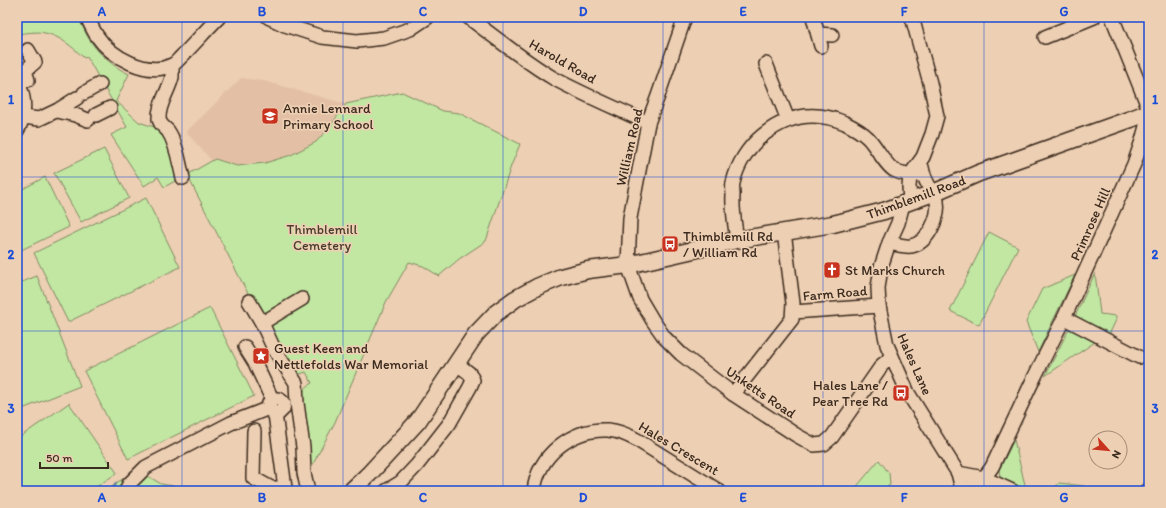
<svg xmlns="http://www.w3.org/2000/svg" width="1166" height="508" viewBox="0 0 1166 508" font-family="Itim,sans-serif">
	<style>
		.built { fill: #e3c0a5 }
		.green { fill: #c1e7a2; stroke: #7e8860 }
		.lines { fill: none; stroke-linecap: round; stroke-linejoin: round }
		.stream { stroke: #6a8397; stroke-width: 2.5 }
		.minor-casing { stroke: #3b2a1e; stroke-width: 16 }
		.major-casing { stroke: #3b2a1e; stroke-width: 19 }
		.minor { stroke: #edcfb3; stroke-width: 13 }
		.major { stroke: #edcfb3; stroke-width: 16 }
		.grid { fill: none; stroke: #1d4ed8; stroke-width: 1; stroke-opacity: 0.55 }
		.labels { text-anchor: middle; stroke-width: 3.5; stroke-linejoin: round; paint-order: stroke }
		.street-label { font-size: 14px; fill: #3b2a1e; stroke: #edcfb3 }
		.poi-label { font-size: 14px; fill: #3b2a1e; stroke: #edcfb3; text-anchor: start }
		.park-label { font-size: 14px; fill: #483d2b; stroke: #edcfb3 }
		.neatline { fill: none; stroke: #1d4ed8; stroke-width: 1.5 }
		.grid-label { font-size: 13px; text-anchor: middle; font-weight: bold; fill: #1d4ed8 }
	</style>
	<rect width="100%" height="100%" fill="#edcfb3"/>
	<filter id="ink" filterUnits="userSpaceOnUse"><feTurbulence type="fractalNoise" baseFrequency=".025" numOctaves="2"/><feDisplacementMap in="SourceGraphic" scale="8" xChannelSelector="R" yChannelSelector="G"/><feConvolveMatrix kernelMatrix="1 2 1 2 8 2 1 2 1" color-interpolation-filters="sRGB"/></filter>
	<g filter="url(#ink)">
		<path class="built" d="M241,78L264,81L346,104L329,128L316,142L291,155L265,163L237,166L215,159L212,161L186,132Z"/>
		<g class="green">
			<path d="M17,17H78C82,25 86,35 91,42C101,56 114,67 129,74L116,101L139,122L157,128L163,135L169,143L181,178L164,187L158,177L144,186L111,135L127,127L87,57L84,58C74,48 60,36 45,33C38,31 25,33 17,34Z"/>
			<path d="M402,92L443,111L459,113L520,144L511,166L486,241L459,259L439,276L423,266L409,262L386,302L335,422L312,466L309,462L301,399C303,388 304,389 312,383L306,372L300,374L293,371L270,327L273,321L271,313H265L257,309L244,286L187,175L215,159L237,166L265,163L291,155L316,142L329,128L346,104Z"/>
			<path d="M104,149L129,198L81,222L54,173Z"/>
			<path d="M45,177L69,227L19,251L17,246V192Z"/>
			<path d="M146,198L180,267L68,322L34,253Z"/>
			<path d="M989,232L1018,247L979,325L950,311Z"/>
			<path d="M1095,273L1100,314L1116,316V320L1108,337L1100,333L1095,342L1045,376L1071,325Z"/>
			<path d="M1075,275L1038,352L1026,322L1042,289Z"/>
			<path d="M37,276L80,386L17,411V284Z"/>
			<path d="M210,308L254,396L128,459L84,371Z"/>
			<path d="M69,403L117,473L90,491H17V439Z"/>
			<path d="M1014,440L1026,489L1000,477L999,470Z"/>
			<path d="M879,460L889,473L890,485L880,491H853Z"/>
			<path d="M138,470L161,484L206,491H108L116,483Z"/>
			<path d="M1059,483L1084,486L1089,491H1052Z"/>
		</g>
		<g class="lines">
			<path class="stream" d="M113,491L116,483"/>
			<g class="minor-casing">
				<g id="minor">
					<path d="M87,17C90,23 93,30 97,36C111,57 147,77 172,65C175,64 178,60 181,57C194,44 206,30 219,17"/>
					<path d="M268,17L285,25L322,37L357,41L384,38L410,29L428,17"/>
					<path d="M468,17C496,38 523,60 553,78C584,95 616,108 648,123"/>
					<path d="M685,17L658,96L648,123L630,218L628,265L640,299L653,321L665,338L681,354L733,394L796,435L814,445L824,444L832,437L882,365L892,357"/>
					<path d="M813,17L821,46"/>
					<path d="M1112,17L1149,109"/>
					<path d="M818,34L832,35"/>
					<path d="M1045,37L1094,17"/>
					<path d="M766,64L788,120"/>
					<path d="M172,65C172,69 172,74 172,77C169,91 158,104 159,119C160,125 164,127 168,131C177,144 179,163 183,178"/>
					<path d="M28,80L26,74L27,69L35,62L28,50"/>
					<path d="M17,81C26,97 26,116 17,131"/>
					<path d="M84,93L100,84"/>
					<path d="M57,111L75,115L88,120"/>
					<path d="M96,115L110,108"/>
					<path d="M23,117L39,119L58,110L77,98"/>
					<path d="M910,201L909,187L910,175L923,157L932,134L937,116L930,83L912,17"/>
					<path d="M903,204L898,223L889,243L881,267L878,288L879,306L887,345L908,393L958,473L962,489L961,491"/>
					<path d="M737,240C735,225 732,211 733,195C733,191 732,187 733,183C737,165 748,147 763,135C788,115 815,110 845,123C853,127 861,131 868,138C876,146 886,166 894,170C903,175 914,175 924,175"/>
					<path d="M889,243C894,244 906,247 911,246C928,243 940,217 937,201C937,198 935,196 933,193C928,185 923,177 922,167"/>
					<path d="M249,301L262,323L274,349L296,383L297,403L303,447L304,473L308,491"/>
					<path d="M793,312L879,306"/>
					<path d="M1064,318L1139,357"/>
					<path d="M262,323L302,299"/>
					<path d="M245,347L255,363L272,399C278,398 281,399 284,404L283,409L278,414L272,412L269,408"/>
					<path d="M733,394L792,319L793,303L784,232"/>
					<path d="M275,414L285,488"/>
					<path d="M254,431L253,478L271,488H285V491"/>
					<path d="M958,473L984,478L1012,491"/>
					<path d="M962,489L975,486L984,478L992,467L1033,380L1064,318L1134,164L1142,141L1149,115"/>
					<path d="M126,491L129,484L146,467L231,423L269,408V403L272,399"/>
					<path d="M386,491L401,482L417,465L449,424L470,387L473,380L469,373L457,364"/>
					<path d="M534,491C538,455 572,428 608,430C619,431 628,435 637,440L719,491"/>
					<path d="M1146,491L1149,490"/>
				</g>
			</g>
			<g class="major-casing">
				<path id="major" d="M351,491L369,474L418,421L476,334L496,313L515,299L537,287L561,277L588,270L628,265L737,240L833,224L884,211L933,193L979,173L1131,119L1149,112"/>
			</g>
			<use href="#minor" class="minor"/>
			<use href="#major" class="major"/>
		</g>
	</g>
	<path class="grid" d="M182,17V491M343,17V491M503,17V491M663,17V491M823,17V491M984,17V491M17,177H1149M17,331H1149"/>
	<defs>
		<g id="school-square" transform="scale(0.9)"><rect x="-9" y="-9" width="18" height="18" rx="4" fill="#c8321e" stroke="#edcfb3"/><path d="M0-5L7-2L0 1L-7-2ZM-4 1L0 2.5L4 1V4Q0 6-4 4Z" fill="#fff"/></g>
		<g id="bus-square" transform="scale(0.9)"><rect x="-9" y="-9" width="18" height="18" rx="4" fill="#c8321e" stroke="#edcfb3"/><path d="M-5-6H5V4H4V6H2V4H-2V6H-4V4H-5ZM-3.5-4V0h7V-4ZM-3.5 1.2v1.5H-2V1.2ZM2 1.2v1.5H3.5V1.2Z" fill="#fff"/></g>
		<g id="church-square" transform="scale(0.9)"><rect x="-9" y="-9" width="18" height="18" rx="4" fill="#c8321e" stroke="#edcfb3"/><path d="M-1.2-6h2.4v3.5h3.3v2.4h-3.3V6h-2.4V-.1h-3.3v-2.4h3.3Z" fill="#fff"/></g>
		<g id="sight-square" transform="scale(0.9)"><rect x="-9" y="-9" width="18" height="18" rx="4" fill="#c8321e" stroke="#edcfb3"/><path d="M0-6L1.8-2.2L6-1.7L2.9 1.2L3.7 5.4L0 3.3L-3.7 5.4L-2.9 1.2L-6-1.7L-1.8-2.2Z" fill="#fff"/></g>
	</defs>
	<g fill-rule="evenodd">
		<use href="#school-square" x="270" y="116"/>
		<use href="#bus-square" x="670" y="244"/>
		<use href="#church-square" x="832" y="270"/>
		<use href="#sight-square" x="261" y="356"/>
		<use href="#bus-square" x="901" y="393"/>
	</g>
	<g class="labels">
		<g class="street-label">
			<text transform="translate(563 61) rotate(30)" y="5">Harold Road</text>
			<text transform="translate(629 147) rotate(-77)" y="5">William Road</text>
			<text transform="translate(916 197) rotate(-20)" y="5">Thimblemill Road</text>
			<text transform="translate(1090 224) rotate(-66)" y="5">Primrose Hill</text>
			<text transform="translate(835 293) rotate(-5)" y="5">Farm Road</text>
			<text transform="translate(915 364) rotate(66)" y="5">Hales Lane</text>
			<text transform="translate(761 392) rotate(34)" y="5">Unketts Road</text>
			<text transform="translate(679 448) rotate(31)" y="5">Hales Crescent</text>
		</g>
		<g class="poi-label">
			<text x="283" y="113">Annie Lennard<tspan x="283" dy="16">Primary School</tspan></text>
			<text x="683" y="241">Thimblemill Rd<tspan x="683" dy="16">/ William Rd</tspan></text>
			<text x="845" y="275">St Marks Church</text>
			<text x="274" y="353">Guest Keen and<tspan x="274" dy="16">Nettlefolds War Memorial</tspan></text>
			<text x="888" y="390" text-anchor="end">Hales Lane /<tspan x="888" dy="16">Pear Tree Rd</tspan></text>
		</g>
		<g class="park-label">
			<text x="322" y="234">Thimblemill<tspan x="322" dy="16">Cemetery</tspan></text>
		</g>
	</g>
	<rect width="1166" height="508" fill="none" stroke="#edcfb3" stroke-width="44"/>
	<g transform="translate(1108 450) rotate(117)"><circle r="19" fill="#edcfb3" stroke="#a68d77"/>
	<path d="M0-3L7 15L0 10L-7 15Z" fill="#c8321e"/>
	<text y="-6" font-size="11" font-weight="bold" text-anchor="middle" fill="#3b2a1e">N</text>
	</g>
	<path d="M40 462v6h68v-6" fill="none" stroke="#3b2a1e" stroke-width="2"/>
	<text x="46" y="462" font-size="12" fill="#3b2a1e" stroke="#edcfb3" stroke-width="3" paint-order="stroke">50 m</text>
	<rect x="22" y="22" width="1122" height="464" class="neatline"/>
	<g class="grid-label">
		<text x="102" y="16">A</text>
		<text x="262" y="16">B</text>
		<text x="423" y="16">C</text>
		<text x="583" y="16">D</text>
		<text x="743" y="16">E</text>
		<text x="904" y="16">F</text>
		<text x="1064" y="16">G</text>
		<text x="11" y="104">1</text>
		<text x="1155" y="104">1</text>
		<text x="11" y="259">2</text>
		<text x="1155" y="259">2</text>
		<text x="11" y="413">3</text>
		<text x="1155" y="413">3</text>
		<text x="102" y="502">A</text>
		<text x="262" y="502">B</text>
		<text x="423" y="502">C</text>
		<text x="583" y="502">D</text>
		<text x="743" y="502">E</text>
		<text x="904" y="502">F</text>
		<text x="1064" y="502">G</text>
	</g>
</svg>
